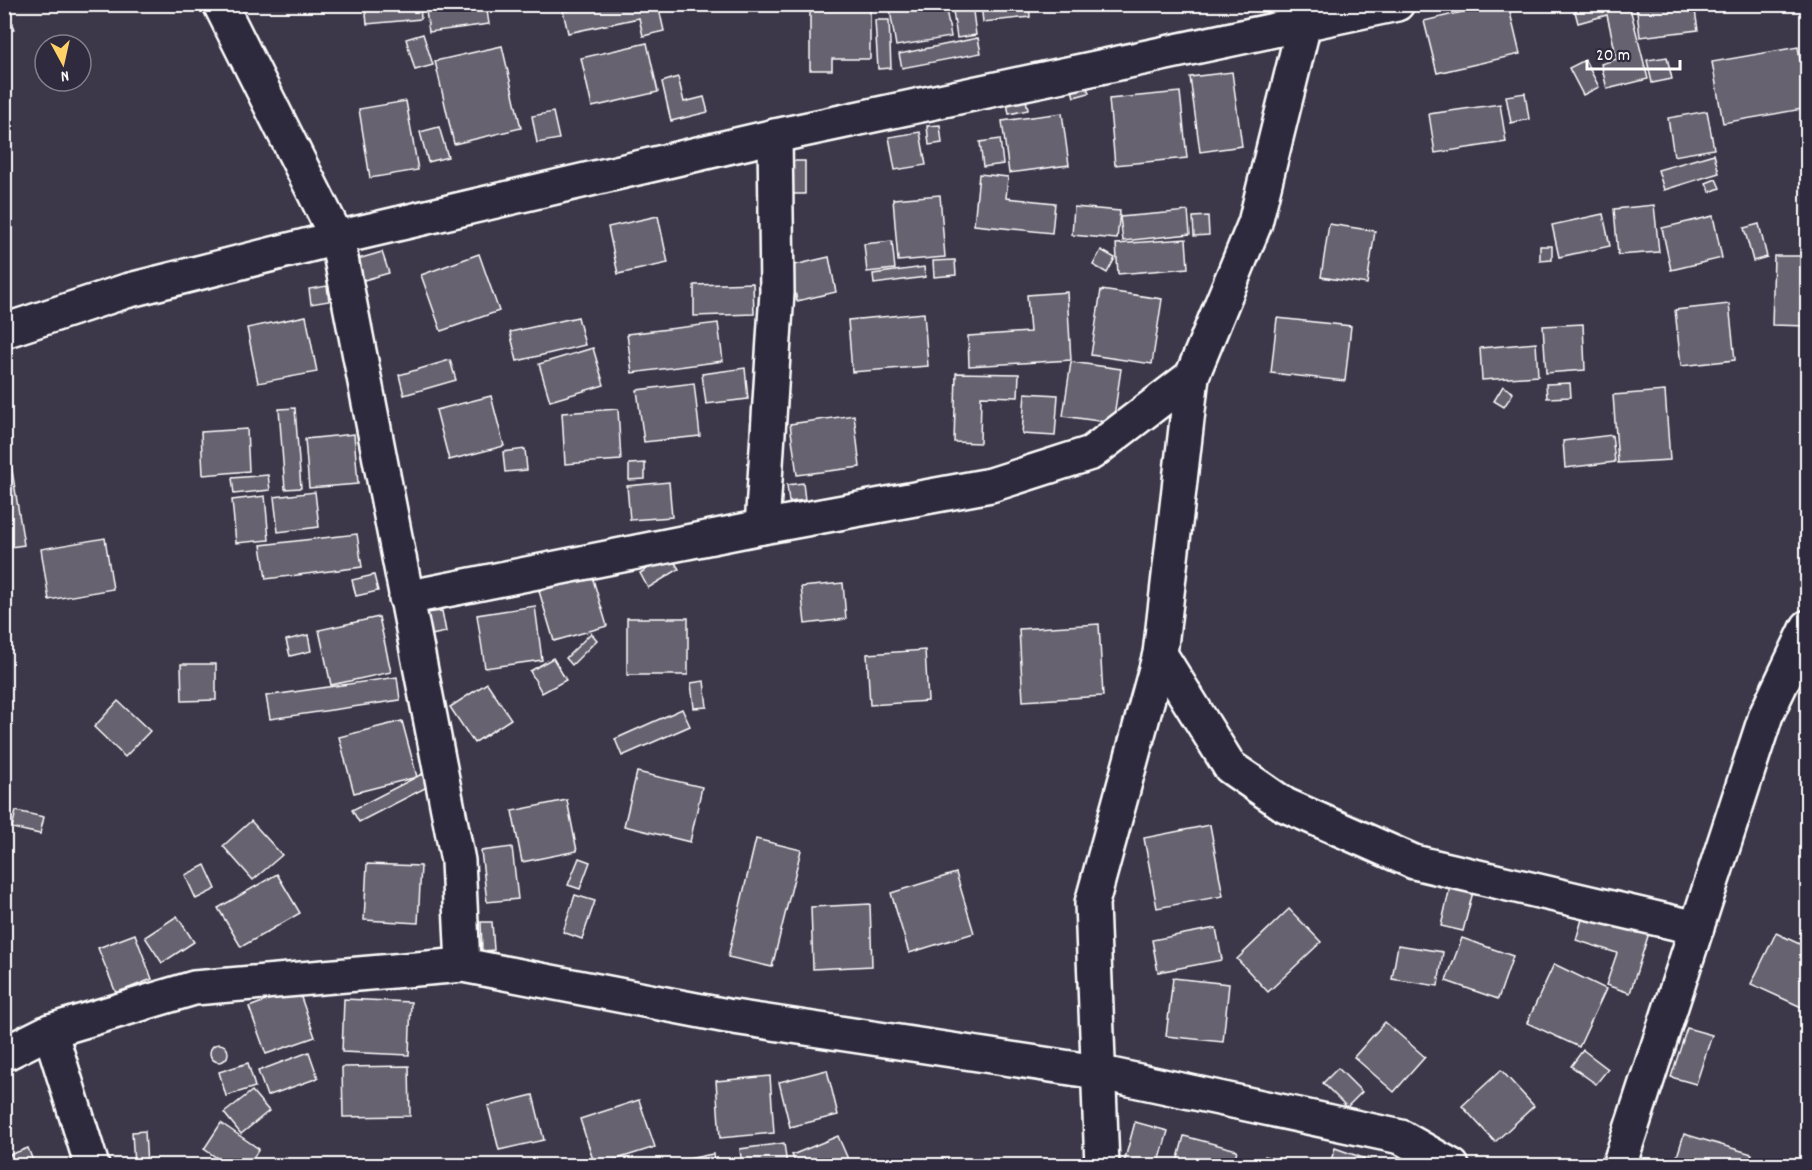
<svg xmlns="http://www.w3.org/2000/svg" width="1812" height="1170" viewBox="0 0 1812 1170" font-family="Dekko,sans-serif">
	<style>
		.building { fill: #666270; stroke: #fff; stroke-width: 1.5 }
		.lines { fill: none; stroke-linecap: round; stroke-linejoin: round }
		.minor-casing { stroke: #fff; stroke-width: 38 }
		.major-casing { stroke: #fff; stroke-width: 38 }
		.minor { stroke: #2f2a3d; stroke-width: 33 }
		.major { stroke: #2f2a3d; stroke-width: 33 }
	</style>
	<rect width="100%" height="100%" fill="#3c3749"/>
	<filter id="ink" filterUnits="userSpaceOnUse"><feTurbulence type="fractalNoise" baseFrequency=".0167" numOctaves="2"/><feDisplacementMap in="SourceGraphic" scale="12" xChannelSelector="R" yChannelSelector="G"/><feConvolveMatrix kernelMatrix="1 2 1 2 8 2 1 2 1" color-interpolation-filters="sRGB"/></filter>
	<g filter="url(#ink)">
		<g class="building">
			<path d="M365,4H420L421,19L367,24Z"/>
			<path d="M425,4H486L489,24L429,32Z"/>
			<path d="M592,4H658L664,31L643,36L639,18L568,33L563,11Z"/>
			<path d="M810,4H870V59H832V70H810Z"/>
			<path d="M889,4H945L951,37L896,46Z"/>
			<path d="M952,4H972L976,35L957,38Z"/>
			<path d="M981,4H1029L1030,17L983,22Z"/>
			<path d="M1496,4H1508L1520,54L1437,73L1424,21Z"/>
			<path d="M1573,4H1629L1648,79L1607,89L1601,64L1617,59L1607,15L1578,23Z"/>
			<path d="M1636,4H1694L1698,30L1640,37Z"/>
			<path d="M875,20H889L891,68L878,69Z"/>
			<path d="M13,23L14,30L4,32V24Z"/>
			<path d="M423,34L433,65L415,70L406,39Z"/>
			<path d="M978,38L981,53L902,68L899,54Z"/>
			<path d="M647,43L658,92L592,107L581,58Z"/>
			<path d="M502,46L521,128L454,144L435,61Z"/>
			<path d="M1798,47L1808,108L1723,123L1712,62Z"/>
			<path d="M1667,57L1672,79L1652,83L1647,60Z"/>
			<path d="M1585,60L1599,87L1583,95L1569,68Z"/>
			<path d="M1232,72L1242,146L1200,152L1190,77Z"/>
			<path d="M678,77L684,102L704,97L708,112L671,121L662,82Z"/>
			<path d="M1085,81L1089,93L1074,97L1071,86Z"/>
			<path d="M1180,92L1187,158L1115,165L1109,99Z"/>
			<path d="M1525,93L1529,119L1511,123L1506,96Z"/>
			<path d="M1026,99L1028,110L1009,114L1007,103Z"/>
			<path d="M406,101L418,170L370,178L359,109Z"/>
			<path d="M1500,104L1506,142L1435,153L1429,114Z"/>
			<path d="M1707,111L1714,149L1674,156L1668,118Z"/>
			<path d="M553,112L559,139L537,143L532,116Z"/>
			<path d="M1062,113L1069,165L1009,173L1002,121Z"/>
			<path d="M940,125L942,143L929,145L927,126Z"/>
			<path d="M439,127L448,157L428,162L420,132Z"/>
			<path d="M920,132L926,165L895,170L889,137Z"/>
			<path d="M1000,139L1003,164L983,167L980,142Z"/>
			<path d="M1714,154L1719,173L1664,190L1658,170Z"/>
			<rect x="790" y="161" width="15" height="33"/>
			<path d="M979,174L1008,177L1006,198L1055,203L1052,233L974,225Z"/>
			<path d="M1716,179L1720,188L1710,192L1706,183Z"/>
			<path d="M940,195L945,257L898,261L893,199Z"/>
			<path d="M1654,205L1659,252L1618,255L1614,209Z"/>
			<path d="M1074,207L1120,211L1117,239L1072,235Z"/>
			<path d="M1188,211L1190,234L1123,241L1120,217Z"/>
			<path d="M1603,214L1610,246L1559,257L1552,225Z"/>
			<path d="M658,216L668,263L618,274L608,227Z"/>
			<path d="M1208,216L1209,235L1194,236L1193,217Z"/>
			<path d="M1713,216L1722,258L1671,270L1662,228Z"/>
			<path d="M1329,224L1375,231L1367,284L1321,277Z"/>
			<path d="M1759,224L1767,257L1753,261L1744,228Z"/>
			<path d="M1186,239L1188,268L1118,274L1116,244Z"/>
			<path d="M892,241L895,269L867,272L864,244Z"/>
			<path d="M1540,246H1552V260L1540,261Z"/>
			<path d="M1101,250L1115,258L1107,273L1093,265Z"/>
			<path d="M382,252L389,273L364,280L358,259Z"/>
			<path d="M479,254L499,311L441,331L421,275Z"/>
			<path d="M1774,256H1808V326L1772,325Z"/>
			<path d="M829,257L836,292L797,301L790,266Z"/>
			<path d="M955,260L956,275L934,277L933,261Z"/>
			<path d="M924,267L925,277L874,284L873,274Z"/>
			<path d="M753,283L754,314L694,316V285Z"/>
			<path d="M327,286L329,301L311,304L309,289Z"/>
			<path d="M1101,290L1162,299L1152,364L1091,355Z"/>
			<path d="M1067,292L1071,360L969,366L968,336L1030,332L1027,295Z"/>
			<path d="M1729,304L1735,360L1681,366L1675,310Z"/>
			<path d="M924,313L928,366L852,372L848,320Z"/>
			<path d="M306,316L317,372L258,383L247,328Z"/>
			<path d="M578,317L585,345L517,361L510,332Z"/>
			<path d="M1277,318L1351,326L1345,381L1271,373Z"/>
			<path d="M718,323L723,361L632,373L627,334Z"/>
			<path d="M1583,324L1585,370L1546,373L1543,326Z"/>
			<path d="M1536,343L1538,376L1482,380L1480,348Z"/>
			<path d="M593,348L604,385L550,401L539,364Z"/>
			<path d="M450,360L456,380L404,395L399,375Z"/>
			<path d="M1071,362L1121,369L1113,423L1063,416Z"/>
			<path d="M745,368L748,399L706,404L702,374Z"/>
			<path d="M956,373L1019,374L1018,397L981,396L980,443L954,442Z"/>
			<path d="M694,383L700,436L644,442L637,390Z"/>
			<path d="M1570,383L1571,397L1547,398L1546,384Z"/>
			<path d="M1503,386L1513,393L1504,407L1494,401Z"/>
			<path d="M1665,391L1670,460L1618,463L1613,395Z"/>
			<path d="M1025,393L1058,395L1055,436L1022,434Z"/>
			<path d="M491,396L504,446L449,460L436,410Z"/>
			<path d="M295,408L301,488L285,489L279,409Z"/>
			<path d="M618,409L621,460L565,464L562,413Z"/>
			<path d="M854,415L860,467L797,475L790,424Z"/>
			<path d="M4,420L24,545L4,548Z"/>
			<path d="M247,429L249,471L203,475L201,432Z"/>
			<path d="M354,434L358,484L309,488L305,439Z"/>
			<path d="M1612,435L1615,462L1565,468L1563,441Z"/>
			<path d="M525,449L527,470L505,472L503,452Z"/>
			<path d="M645,463V479L629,480V464Z"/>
			<path d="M268,475L270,490L234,494L232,478Z"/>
			<path d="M669,482L672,517L630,520L627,486Z"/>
			<path d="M803,483L805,500L789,502L787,485Z"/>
			<path d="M315,492L319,527L278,532L274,497Z"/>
			<path d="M265,496L269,540L236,543L232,500Z"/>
			<path d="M357,534L362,567L266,579L261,545Z"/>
			<path d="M105,538L113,589L49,600L41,549Z"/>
			<path d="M670,555L679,569L648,588L640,573Z"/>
			<path d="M374,575L378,591L356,596L352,580Z"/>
			<path d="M592,576L607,626L554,641L539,591Z"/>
			<path d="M843,583L846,619L805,624L801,587Z"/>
			<path d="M535,606L542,660L485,668L477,615Z"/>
			<path d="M442,611L446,632L431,635L427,613Z"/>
			<path d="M379,617L391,672L331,685L319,630Z"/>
			<rect x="627" y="618" width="61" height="57"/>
			<path d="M1099,624L1103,696L1023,701L1019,629Z"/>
			<path d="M591,633L597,640L572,665L566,658Z"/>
			<path d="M308,635L311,651L290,656L286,640Z"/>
			<path d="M925,650L928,701L870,705L867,654Z"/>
			<path d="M553,658L566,680L542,693L530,671Z"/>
			<path d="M181,664H216V700L182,701Z"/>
			<path d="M397,677L400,700L270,719L266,696Z"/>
			<path d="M704,681L707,707L694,708L691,683Z"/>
			<path d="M487,683L511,719L474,743L450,707Z"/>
			<path d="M118,701L150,731L125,757L94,727Z"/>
			<path d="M682,709L690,726L622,756L615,739Z"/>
			<path d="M402,721L417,777L354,793L339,737Z"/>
			<path d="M637,772L702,787L690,842L624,826Z"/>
			<path d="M424,773L431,785L359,822L352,810Z"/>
			<path d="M567,800L577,851L522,862L512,811Z"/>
			<path d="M16,811L44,817L40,834L12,828Z"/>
			<path d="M251,821L282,855L253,880L223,846Z"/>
			<path d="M1210,825L1223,896L1157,908L1144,838Z"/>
			<path d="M756,839L801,850L772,967L728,957Z"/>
			<path d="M512,847L518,899L487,902L481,851Z"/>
			<path d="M579,858L590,862L580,889L568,885Z"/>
			<path d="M367,864L421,866L418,923L364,920Z"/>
			<path d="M205,865L216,889L196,899L185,875Z"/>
			<path d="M956,873L974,933L909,953L891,893Z"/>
			<path d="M277,874L300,913L241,947L218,908Z"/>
			<path d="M1451,883L1474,888L1463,931L1441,926Z"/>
			<path d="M575,895L595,901L582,939L563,932Z"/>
			<path d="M870,904L872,966L813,969L811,907Z"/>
			<path d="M1289,909L1321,942L1268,992L1237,959Z"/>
			<path d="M1584,912L1649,933L1630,993L1606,985L1617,953L1576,940Z"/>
			<path d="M177,916L194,942L162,963L145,937Z"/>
			<path d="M481,922H492L494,950L482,951Z"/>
			<path d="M1216,928L1222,960L1158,972L1152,940Z"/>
			<path d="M1776,933L1808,948V1010L1751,984Z"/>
			<path d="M135,934L152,979L116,993L98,948Z"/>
			<path d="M1462,938L1513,956L1498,999L1446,981Z"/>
			<path d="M1398,945L1443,952L1438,986L1392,979Z"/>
			<path d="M1554,964L1606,989L1579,1047L1527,1023Z"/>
			<path d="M1173,978L1229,984L1223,1042L1166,1036Z"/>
			<path d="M298,989L315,1037L266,1054L249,1007Z"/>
			<path d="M344,999L411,1002L409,1055L342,1052Z"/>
			<path d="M1385,1022L1425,1057L1394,1092L1354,1057Z"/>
			<path d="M1687,1028L1712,1035L1696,1084L1671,1077Z"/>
			<circle cx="219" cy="1053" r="9"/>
			<path d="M1583,1050L1608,1069L1596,1084L1571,1066Z"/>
			<path d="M309,1052L318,1078L267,1096L258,1071Z"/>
			<path d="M248,1063L255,1087L226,1096L219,1072Z"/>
			<path d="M409,1066L410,1116L343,1117L342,1067Z"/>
			<path d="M1338,1068L1362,1092L1347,1107L1323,1083Z"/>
			<path d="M827,1070L838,1115L790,1127L779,1082Z"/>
			<path d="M1501,1070L1534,1106L1495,1142L1462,1106Z"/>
			<path d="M770,1076L774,1133L720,1138L716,1081Z"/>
			<path d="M252,1091L269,1111L241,1134L224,1113Z"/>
			<path d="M533,1095L544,1140L499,1150L488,1106Z"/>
			<path d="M639,1100L655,1147L595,1166L580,1119Z"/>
			<path d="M1135,1122L1168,1131L1158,1166H1123Z"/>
			<path d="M221,1123L259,1149L248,1166H229L204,1149Z"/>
			<path d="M145,1131L147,1166H134L132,1132Z"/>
			<path d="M1684,1134L1752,1154L1749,1166H1674Z"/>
			<path d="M838,1136L851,1166H797L792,1155Z"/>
			<path d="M1184,1136L1237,1150L1233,1166H1176Z"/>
			<path d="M784,1143L787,1166H742L740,1149Z"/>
			<path d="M28,1148L35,1166H4V1157Z"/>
			<path d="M1335,1148L1383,1165L1329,1166Z"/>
			<path d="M713,1154L715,1166H669L668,1163Z"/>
			<path d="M1265,1156L1288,1165V1166H1262Z"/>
		</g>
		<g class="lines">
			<g class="minor-casing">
				<g id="minor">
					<path d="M220,4L337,238L458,861L463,965"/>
					<path d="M762,527L777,292L775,136"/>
					<path d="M406,598L762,527L991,485L1091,453L1192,376"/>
					<path d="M1160,654L1230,767L1285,805L1414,862L1697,928"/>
					<path d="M50,1031L92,1166"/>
					<path d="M4,1054L50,1031L194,988L463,965L727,1016L1097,1072L1401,1137L1452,1166"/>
					<path d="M1102,1166L1092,903L1160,654L1192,376L1255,223L1309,4"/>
					<path d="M1619,1166L1766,715L1808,627"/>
				</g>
			</g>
			<g class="major-casing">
				<path id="major" d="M4,331L126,291L337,238L775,136L1397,4"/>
			</g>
			<use href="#minor" class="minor"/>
			<use href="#major" class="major"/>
		</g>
	</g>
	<rect width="1812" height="1170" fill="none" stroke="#2f2a3d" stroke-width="24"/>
	<rect x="12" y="12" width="1788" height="1146" fill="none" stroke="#fff" stroke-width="2" filter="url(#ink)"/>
	<g transform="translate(63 63) rotate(172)"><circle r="28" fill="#2f2a3d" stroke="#827f8b" stroke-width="1.5"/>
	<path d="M0-4.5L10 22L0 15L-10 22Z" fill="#ffd166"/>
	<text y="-9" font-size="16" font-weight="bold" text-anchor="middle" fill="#ffffff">N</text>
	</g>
	<path d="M1587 60v9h93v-9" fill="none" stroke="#ffffff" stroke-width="3"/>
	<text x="1596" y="60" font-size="18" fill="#ffffff" stroke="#2f2a3d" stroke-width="4.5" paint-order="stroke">20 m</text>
</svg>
